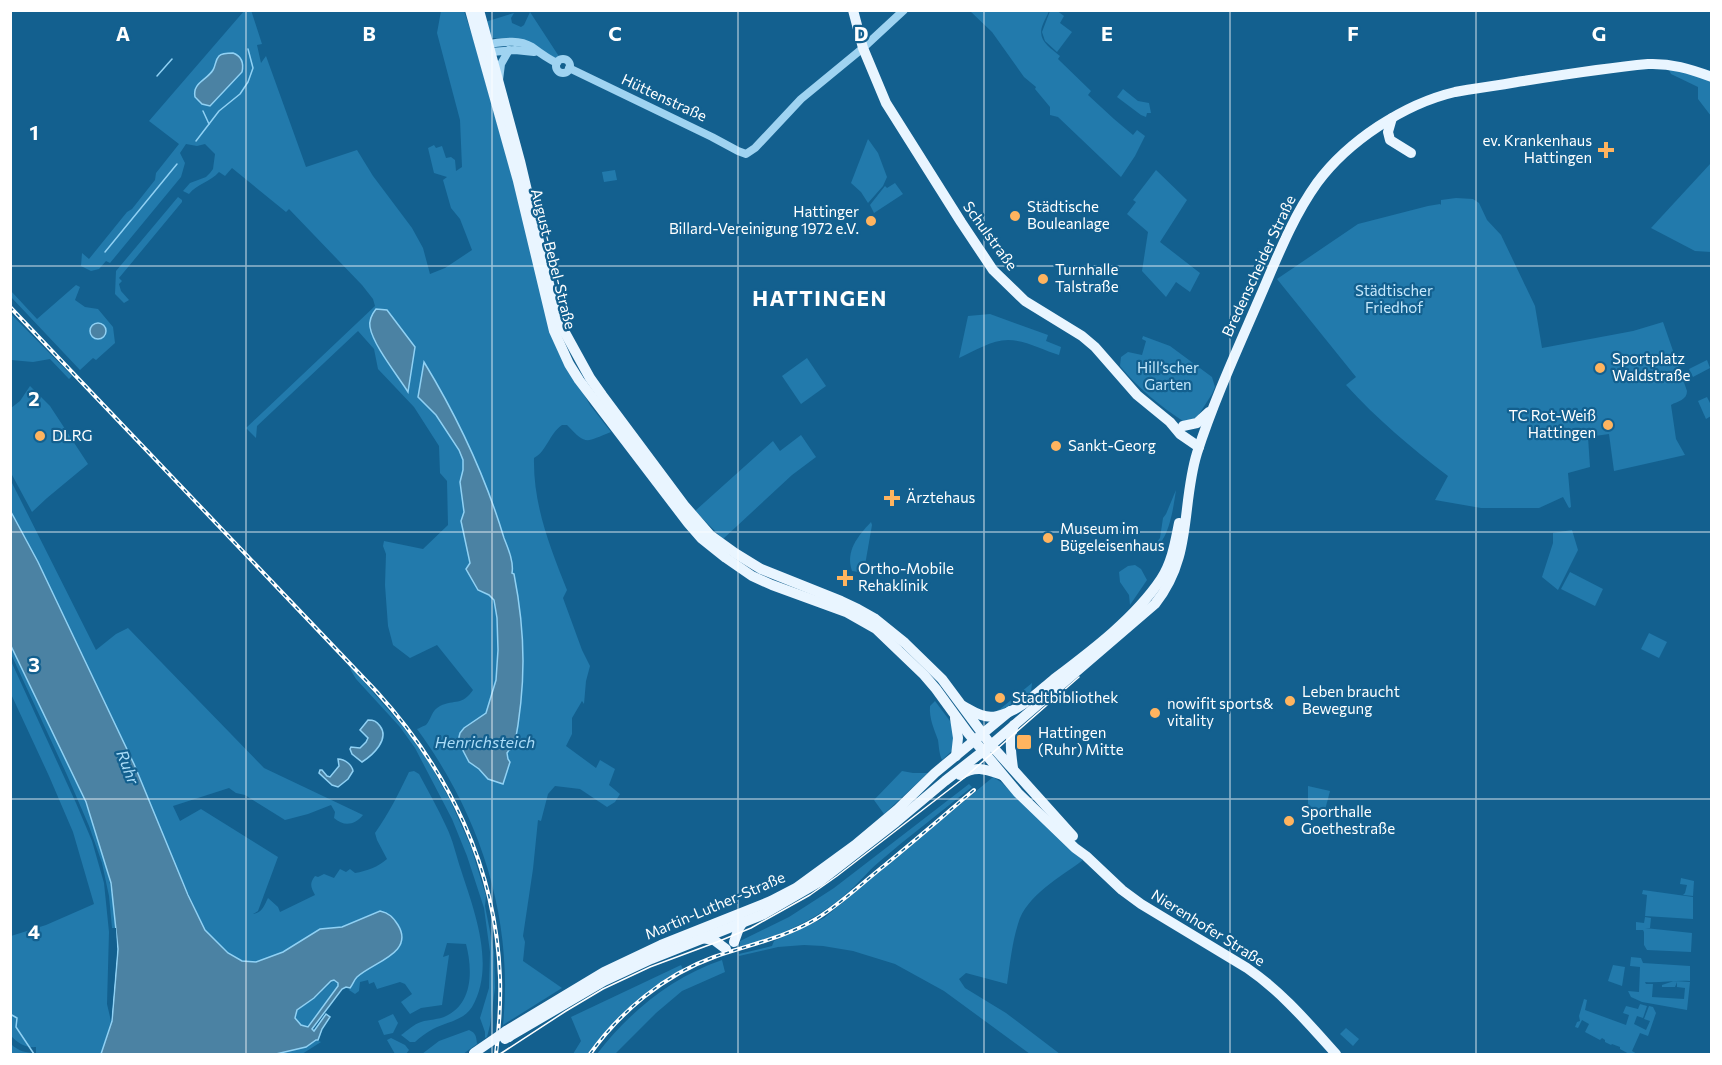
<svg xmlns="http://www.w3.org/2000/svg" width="1722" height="1065" viewBox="0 0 1722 1065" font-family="Commissioner,sans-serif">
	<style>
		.green { fill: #227aac }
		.water { fill: #4b82a3; stroke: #90d1f4; stroke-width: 1.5; fill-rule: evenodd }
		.pier { fill: #13608f }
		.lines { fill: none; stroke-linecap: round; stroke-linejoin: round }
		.stream { stroke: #90d1f4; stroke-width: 1.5 }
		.minor { stroke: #9fd3f1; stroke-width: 8 }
		.major { stroke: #e9f5ff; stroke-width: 10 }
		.tram { stroke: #fff; stroke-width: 1.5 }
		.rail-casing { stroke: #fff; stroke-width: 4 }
		.rail { stroke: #13608f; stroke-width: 1.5; stroke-dasharray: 4.5; stroke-linecap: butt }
		.major-bridge { stroke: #e9f5ff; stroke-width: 10 }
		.grid { fill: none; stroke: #fff; stroke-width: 1.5; stroke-opacity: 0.55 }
		.poi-dot { fill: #ffb45f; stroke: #13608f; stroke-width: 2 }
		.labels { text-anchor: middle; stroke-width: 4.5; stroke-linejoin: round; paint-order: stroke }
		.street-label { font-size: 15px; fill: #fff; stroke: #13608f }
		.poi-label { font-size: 15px; fill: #fff; stroke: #13608f; text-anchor: start }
		.park-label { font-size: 15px; fill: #c5e8fc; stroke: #13608f }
		.water-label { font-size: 16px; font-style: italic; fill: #aadcf8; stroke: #13608f }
		.district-label { font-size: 21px; font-weight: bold; letter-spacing: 1.5px; fill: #fff; stroke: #13608f }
		.grid-label { font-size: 20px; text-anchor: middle; font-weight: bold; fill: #fff; stroke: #13608f; stroke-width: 4.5; stroke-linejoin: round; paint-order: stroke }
	</style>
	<rect width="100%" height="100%" fill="#13608f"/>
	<g class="green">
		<path d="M251,10L262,44L257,45L261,63L266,56L306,167L357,150L373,176L412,228L423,248L430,274L445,268L472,250L460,219L451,208L443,180L447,177L434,173L428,148L434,145L436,148L442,146L446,158L451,157L455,160L456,171L462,167L460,120L437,33L441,11H464L473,38L563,358L590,405L611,432C585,442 587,446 567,425H562C549,434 547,451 534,458C533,505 550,547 567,590L563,598L582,650L590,666L586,681L584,704L582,701L572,718V734L566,746L596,768L600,760L615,769L609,785L620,794L615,802L607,807L580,789L555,786L548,794L541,821L538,820L533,869L523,936L525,942L523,961L562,988L503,1025C514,918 480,815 417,729C418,729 425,725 426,725C432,718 431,711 440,706C455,699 462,706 473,690L437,645L410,658L393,645L388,626L385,585L386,554L383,546L384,541L423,549L448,525L447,481L440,473L439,446L414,407L378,369L374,349L358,331L257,426L256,438L246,428L375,306L373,299L362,285L289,209L286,212L232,168L225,176L219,172C210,182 197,184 189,194L183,191L190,183L206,177L210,173L213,169L215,154L205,144L197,146L186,144L180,153L185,163L181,177L110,263L106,261L99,269L91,271L81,266L82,253L89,259L127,212L132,209L155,180L156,173L179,144L149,121L244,11Z"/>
		<path d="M1056,10L1064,16L1060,23L1072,32L1057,52L1045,41L1042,32L1050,11Z"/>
		<path d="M970,11H1049C1047,16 1045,19 1043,24C1036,40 1050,47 1060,56L1058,59L1060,61L1091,91L1088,95L1114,119L1133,135L1137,130L1145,136L1135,156L1121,177L1058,117L1050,115V107L1035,89L1036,87L1024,77L992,32Z"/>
		<path d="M530,12L560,58L557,59L524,41L512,38H491L485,22L514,13L511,18L512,23L521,27L524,25Z"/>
		<path d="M1668,68L1711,80V116L1698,99V87L1671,74Z"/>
		<path d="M1123,89L1138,101L1149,103L1151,113H1147L1146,117L1141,115L1117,97Z"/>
		<path d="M868,139L878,153L887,177L883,186L868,203L861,192L851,183Z"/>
		<path d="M1711,163V252L1695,251L1651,228Z"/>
		<path d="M615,170L617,180L604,182L602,172Z"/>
		<path d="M1156,170L1187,200L1160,242L1200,273L1190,292L1176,282L1166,297L1142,271L1148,232L1127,214L1136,202L1133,200Z"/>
		<path d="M895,183L903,194L874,213L870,205L885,186L887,188Z"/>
		<path d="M178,197L182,200V202L119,278L122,281L119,284L121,291L129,300L124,303L115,294L116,271Z"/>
		<path d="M1456,198L1473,199L1479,203L1487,220L1501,235L1535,306L1542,348L1633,331L1663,322L1687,391C1687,400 1678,401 1671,405L1676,439L1685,455L1614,471L1609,434L1588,437L1590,467L1568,473L1571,507L1569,508L1563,497L1539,508H1481L1435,500L1448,476C1411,448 1377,419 1346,385L1356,377L1277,279L1358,224L1428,206L1440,204L1441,205V200Z"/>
		<path d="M76,285L80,287L75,300L85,307L98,309L113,327L115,343L96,360L93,358L80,370L11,297V291L37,319Z"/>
		<path d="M11,314L72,376L69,379L50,359L33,362L11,360Z"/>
		<path d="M990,314L1048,335L1046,341L1061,347L1059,355C1043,350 1025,340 1008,340C992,340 974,351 959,358L968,316Z"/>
		<path d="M1143,336L1170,346L1212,377L1215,387L1212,394L1196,419L1183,421C1160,406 1138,388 1120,366L1121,357L1128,352L1142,355L1146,341L1142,339Z"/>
		<path d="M807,358L826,386L801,404L782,376Z"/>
		<path d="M1707,360L1710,368L1693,377L1689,369Z"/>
		<path d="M30,386L50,406L88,464L47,498L32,512L11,473V408L20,401Z"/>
		<path d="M1707,397L1711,405V416L1706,419L1698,401Z"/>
		<path d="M801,435L816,457L792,475L723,539L695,511L773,441L780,451Z"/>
		<path d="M10,479L96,650L116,634L128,628L264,768L363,815C355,825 344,827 334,818L335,812L331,805L308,814L285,820L245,795L236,793L229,788L173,806L180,821L201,809L278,857L258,911L253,914C262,913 264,906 268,898L278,907L280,912L315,895C311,887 309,884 315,876L318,877L324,874L334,878L340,869L346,872L350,869L355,873C367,871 378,867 387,859L377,840L375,833C389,813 399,793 409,772L414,771L419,774C428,791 438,808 446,826C453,840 456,855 461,870C474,910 496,966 472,1007C463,1021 446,1022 433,1029C426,1033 420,1037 415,1042H410L401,1035C407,1031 414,1024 421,1022C430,1019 440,1020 448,1015C474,1001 472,967 466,944L447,943L443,957L449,955L442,1005L421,1008L410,1014L401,1002L412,994L405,984L400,982L377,989L374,982L369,984L368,980L360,982L359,991L355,994L349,990C352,986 354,980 356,977C368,963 406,957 402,934C399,921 390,916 379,911L342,927L320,929L283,952L256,962L242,961L228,953L205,930L57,605L11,510Z"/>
		<path d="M1176,490C1173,509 1169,545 1149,552L1160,538L1163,518L1166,514Z"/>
		<path d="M871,522L872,525L865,565L859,572L852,571C845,551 858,536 871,522Z"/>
		<path d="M1572,530L1578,550L1558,590L1542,577L1553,543V533Z"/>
		<path d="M1135,565L1141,569L1147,580L1130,605L1129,595L1120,582L1119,572L1128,566Z"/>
		<path d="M1570,572L1603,589L1595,606L1561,589Z"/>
		<path d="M1649,633L1667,642L1659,658L1641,649Z"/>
		<path d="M10,646C54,736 109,826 116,928H112L109,896L102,863L89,826L67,775L11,654Z"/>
		<path d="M11,661L76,803L92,841L104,883L109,932L107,1004L111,1021L101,1054H11V1044C18,1051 26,1053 36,1053V1047C25,1048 18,1043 11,1036V936L46,925L94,904L73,832L49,776L11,694Z"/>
		<path d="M351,667L404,728L428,761L450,800L471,847L486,896L485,906L494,952L495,988L490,1025L487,1037L485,1038V1032L480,1018L489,988L490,952L484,908L467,856L452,819L415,748L400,727L356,679L350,669Z"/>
		<path d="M1032,683L1031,692L997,713H993L1000,709Z"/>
		<path d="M935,701L953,725L956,747L942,760C939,753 939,747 938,740C934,729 929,718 930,706Z"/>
		<path d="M902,771L913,773H928L884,814L874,800Z"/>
		<path d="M993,777L1001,782L1083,860C1061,877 1026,895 1018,924C1012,943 1010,964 1007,984L966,973L959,979L965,988L1006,1013L1060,1054H1030L944,991L895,964L853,951L823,946L804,945L778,947L739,956V954L772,946L774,941L824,918Z"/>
		<path d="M969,784L972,787C941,812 909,836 879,862C867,872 858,884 846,894C815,921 779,936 740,947V941L789,917L834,888Z"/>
		<path d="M1308,786L1330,791L1325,810L1308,807Z"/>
		<path d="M1681,878L1694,881L1693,896L1683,895L1685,893L1687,885L1680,884Z"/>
		<path d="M1643,890L1693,897V919L1645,916L1647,895L1642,894Z"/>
		<path d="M1645,917L1651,918L1650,928H1645L1692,933L1691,952L1647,950L1644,945V932L1643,930H1636V922L1644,923Z"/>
		<path d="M1631,957L1641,958L1643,963L1690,966V981C1675,980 1660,983 1645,982L1646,984H1653L1652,997L1684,999L1685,988L1677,987V982L1675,987H1662V985L1674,981L1690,982L1687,1010L1642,1002L1631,997L1628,991L1639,992L1640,967L1630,966Z"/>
		<path d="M722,960L725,972L682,991L656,1013L615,1054H597C629,1012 672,977 722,960Z"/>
		<path d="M681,965L683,969C646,992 614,1018 588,1054H573L581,1041L571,1017Z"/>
		<path d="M1613,965L1625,967L1622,986L1608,981Z"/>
		<path d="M334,980L338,983V986L308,1027L301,1025L296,1018L297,1010L315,998Z"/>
		<path d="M1584,999L1587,1000L1585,1010L1626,1025L1629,1015L1623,1013L1626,1006L1638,1009L1640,1004L1647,1006L1643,1018L1637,1016L1634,1024L1646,1030L1650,1021L1644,1019L1649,1006L1653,1007L1656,1013L1648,1036L1640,1033L1632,1051L1637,1054H1629L1620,1049V1047L1612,1044L1611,1045L1605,1042V1040L1602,1038L1600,1040L1585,1032L1589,1024L1582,1020L1578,1028L1575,1027L1577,1022L1580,1021L1579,1016Z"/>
		<path d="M393,1014L398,1023L393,1033L384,1035L378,1021Z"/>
		<path d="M1346,1028L1359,1039L1353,1046L1340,1034Z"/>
		<path d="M469,1030C476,1033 476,1036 477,1044L463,1054H422L439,1041Z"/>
		<path d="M391,1038L405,1045L409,1050L406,1054H395L387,1040Z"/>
		<path d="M316,1040L321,1042L302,1054H277L306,1047Z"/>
	</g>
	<g class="water">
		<path d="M233,53C241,56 244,63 242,72L210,106L202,104L195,97C192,83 207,80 213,70C216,65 215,60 219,56C222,53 228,53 233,53Z"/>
		<path d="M376,309L387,310L415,347L408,392C398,376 373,345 370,327C369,321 372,314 376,309Z"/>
		<circle cx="98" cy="331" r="8"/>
		<path d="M424,362C458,418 485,475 504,538C508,548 514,562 512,573L514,574C526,635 526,687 514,748L509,750L507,753L508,759L510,762L503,784L488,779L479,769L469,762L458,741L460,733L464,728L486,713L496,680L498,650L497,618L494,600L489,595L478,590L466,569L470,563L461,521L464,512L460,482L463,470V460L459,450L436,415L418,397Z"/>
		<path d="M10,510L38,562L134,764L188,895L205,930L228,953L242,961L256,962L283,952L320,929L342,927L380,911C389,913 393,917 398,925C415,953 373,962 357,977C354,980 353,984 350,988L346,987L342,989L312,1029L314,1031L326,1014L330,1017L322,1029L318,1040H316L306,1047L276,1054H101L112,1021L118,949L111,883L86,802L11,646ZM334,980L338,983V986L308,1027L301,1025L295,1018L297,1010L314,998L331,981Z"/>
		<path d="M368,720C374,720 376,721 380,726C390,739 373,755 362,762L352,754L350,749L351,747L360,748L366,742L368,738L360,730Z"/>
		<path d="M338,759C345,759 352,765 353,771L348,779L338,787L332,785L319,773L320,770H322L327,776L330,777L339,766Z"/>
	</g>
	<path class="pier" d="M113,928H116L117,949L111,1021L110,1013L115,949Z"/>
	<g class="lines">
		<g class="stream">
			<path d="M157,76L172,59"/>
			<path d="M203,111L209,124"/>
			<path d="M196,141L219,111L240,94L248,82L253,68L248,49"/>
			<path d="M105,252L177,164"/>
			<path d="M10,1014L17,1018L16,1027L34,1054"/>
		</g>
		<g class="minor">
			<path d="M489,44C503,42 519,39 532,47C540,53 548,59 557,63"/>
			<path d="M491,52L515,50L534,52"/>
			<circle cx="563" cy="66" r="7"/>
			<path d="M569,68L712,137L738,151L746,154L755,148L801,99L863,48L904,10"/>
			<path d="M499,80L501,64L509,50"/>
		</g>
		<g class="major">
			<path d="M470,10L518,181L554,331L569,364L579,380L688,523L701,538L726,558L752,576L772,585L846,612L876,629L924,675L936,689L968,733L1018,793L1075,848L1086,856L1122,890L1141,904L1247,968C1282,992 1308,1023 1336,1054"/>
			<path d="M479,10L520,161L554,305L563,329L590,378L602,395L684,505L710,535L735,553L761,569L841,601L858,609L874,618L905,643L942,679L991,745L1073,836"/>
			<path d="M853,10L863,48L886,103L961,222L993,270L1025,301L1082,336L1095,347L1137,395L1170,422L1180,434L1199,447"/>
			<path d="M1392,118L1388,132L1390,140L1411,153"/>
			<path d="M1183,426L1197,423L1209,412"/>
			<path d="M963,706C974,712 984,719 997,716C1020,711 1037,693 1054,679C1091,651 1135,618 1161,579C1172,562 1175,543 1179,523"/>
			<path d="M955,718L958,738L956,756"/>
			<path d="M1013,768C1011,754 1009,738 1014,725"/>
			<path d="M960,775C976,765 985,769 1002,775"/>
			<path d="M702,938L714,940L726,949"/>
			<path d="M734,942L739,928L743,922"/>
			<path d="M509,1037L506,1031L604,972L661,945L771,901L796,888L855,845L898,809L935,773L1010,711"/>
			<path d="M505,1039L604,981L651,959L764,914L819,882L896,822L945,781L991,745L1155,604C1193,557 1181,505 1197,453C1214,400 1238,348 1260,297C1277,258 1292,218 1317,183C1348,141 1404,104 1455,92C1475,88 1497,86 1517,82C1561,75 1604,68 1648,64C1671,63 1690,69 1712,77"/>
		</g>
		<path class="tram" d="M500,1054L566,1011L603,989L650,967L717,942L751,928L810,895L837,876L964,778L1079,677"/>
		<g class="rail-casing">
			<g id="rail">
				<path d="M10,307L376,691C449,771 496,868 500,977C501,1003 499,1029 496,1054"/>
				<path d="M590,1054C620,1012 664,975 714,957C748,945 784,938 816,919C839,905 859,886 880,869C912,843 943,816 974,790"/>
			</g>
		</g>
		<use href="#rail" class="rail"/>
		<path class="major-bridge" d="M474,1053L506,1031"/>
	</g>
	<path class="grid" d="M246,10V1054M492,10V1054M738,10V1054M984,10V1054M1230,10V1054M1476,10V1054M10,266H1712M10,532H1712M10,799H1712"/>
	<g class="poi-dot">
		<path d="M1603 141h6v6h6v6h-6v6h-6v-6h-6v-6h6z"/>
		<circle cx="1015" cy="216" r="6"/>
		<circle cx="871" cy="221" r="6"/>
		<circle cx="1043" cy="279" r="6"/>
		<circle cx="1600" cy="368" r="6"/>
		<circle cx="1608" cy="425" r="6"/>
		<circle cx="40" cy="436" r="6"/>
		<circle cx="1056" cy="446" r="6"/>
		<path d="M889 489h6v6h6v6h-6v6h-6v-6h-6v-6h6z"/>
		<circle cx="1048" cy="538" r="6"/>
		<path d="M842 569h6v6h6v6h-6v6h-6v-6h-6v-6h6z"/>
		<circle cx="1000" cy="698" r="6"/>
		<circle cx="1290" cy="701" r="6"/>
		<circle cx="1155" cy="713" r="6"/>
		<rect x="1016" y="734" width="16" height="16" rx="3"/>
		<circle cx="1289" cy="821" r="6"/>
	</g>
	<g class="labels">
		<g class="street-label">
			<text transform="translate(664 98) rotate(25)" y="5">Hüttenstraße</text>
			<text transform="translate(990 236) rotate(54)" y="5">Schulstraße</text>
			<text transform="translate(553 259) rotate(76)" y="5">August-Bebel-Straße</text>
			<text transform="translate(1259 266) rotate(-65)" y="5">Bredenscheider Straße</text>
			<text transform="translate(715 906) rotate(-23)" y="5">Martin-Luther-Straße</text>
			<text transform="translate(1208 928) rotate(32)" y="5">Nierenhofer Straße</text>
		</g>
		<g class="poi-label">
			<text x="1592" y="146" text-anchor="end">ev. Krankenhaus<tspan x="1592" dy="17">Hattingen</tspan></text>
			<text x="1027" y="212">Städtische<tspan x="1027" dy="17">Bouleanlage</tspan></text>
			<text x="859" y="217" text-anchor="end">Hattinger<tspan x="859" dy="17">Billard-Vereinigung 1972 e.V.</tspan></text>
			<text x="1055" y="275">Turnhalle<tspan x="1055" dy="17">Talstraße</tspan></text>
			<text x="1612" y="364">Sportplatz<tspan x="1612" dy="17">Waldstraße</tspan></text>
			<text x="1596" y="421" text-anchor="end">TC Rot-Weiß<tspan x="1596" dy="17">Hattingen</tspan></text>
			<text x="52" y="441">DLRG</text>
			<text x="1068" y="451">Sankt-Georg</text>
			<text x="906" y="503">Ärztehaus</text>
			<text x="1060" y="534">Museum im<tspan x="1060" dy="17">Bügeleisenhaus</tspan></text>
			<text x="858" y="574">Ortho-Mobile<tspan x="858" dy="17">Rehaklinik</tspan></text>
			<text x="1302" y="697">Leben braucht<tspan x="1302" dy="17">Bewegung</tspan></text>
			<text x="1012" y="703">Stadtbibliothek</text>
			<text x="1167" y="709">nowifit sports&amp;<tspan x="1167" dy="17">vitality</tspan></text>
			<text x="1038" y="738">Hattingen<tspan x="1038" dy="17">(Ruhr) Mitte</tspan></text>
			<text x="1301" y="817">Sporthalle<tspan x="1301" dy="17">Goethestraße</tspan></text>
		</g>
		<g class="park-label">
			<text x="1394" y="296">Städtischer<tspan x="1394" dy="17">Friedhof</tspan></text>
			<text x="1168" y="373">Hill’scher<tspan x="1168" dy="17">Garten</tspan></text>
		</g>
		<g class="water-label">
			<text x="485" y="748">Henrichsteich</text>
			<text transform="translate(128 767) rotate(69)" y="6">Ruhr</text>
		</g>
		<g class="district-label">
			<text x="820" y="306">HATTINGEN</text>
		</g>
	</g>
	<g class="grid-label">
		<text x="123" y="41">A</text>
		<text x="369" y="41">B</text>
		<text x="615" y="41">C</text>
		<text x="861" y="41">D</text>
		<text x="1107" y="41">E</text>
		<text x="1353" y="41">F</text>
		<text x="1599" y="41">G</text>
		<text x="34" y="140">1</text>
		<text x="34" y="406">2</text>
		<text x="34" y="672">3</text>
		<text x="34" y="939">4</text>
	</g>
	<rect width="1722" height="1065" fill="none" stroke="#ffffff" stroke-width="24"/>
</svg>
